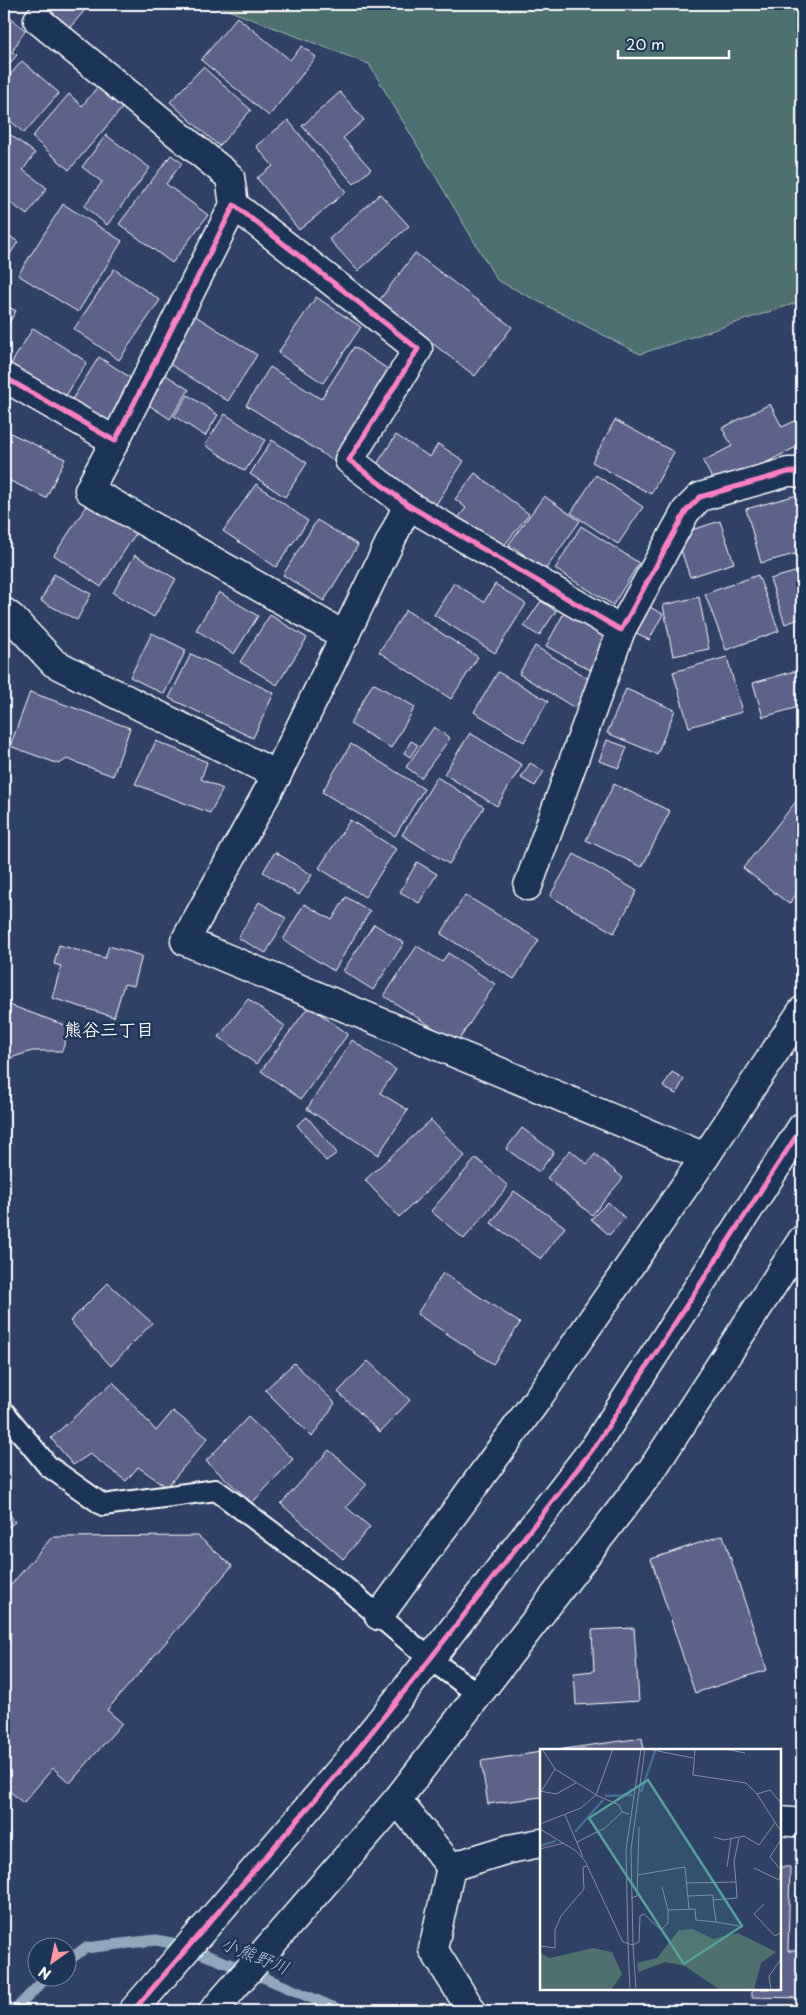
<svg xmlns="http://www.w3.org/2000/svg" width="806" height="2015" viewBox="0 0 806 2015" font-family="'Playpen Sans','Klee One',sans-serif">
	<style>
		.green { fill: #50706f; stroke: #a8b8b7 }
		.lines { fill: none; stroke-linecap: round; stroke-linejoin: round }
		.stream { stroke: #91a7bc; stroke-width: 11 }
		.building { fill: #5c6288; stroke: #fff }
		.service-casing { stroke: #fff; stroke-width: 24 }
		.minor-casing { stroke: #fff; stroke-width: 31 }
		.tertiary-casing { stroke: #fff; stroke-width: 31 }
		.service { stroke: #1d3557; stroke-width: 20 }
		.minor { stroke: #1d3557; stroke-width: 28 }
		.tertiary { stroke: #1d3557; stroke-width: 28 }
		.cycleway-casing { stroke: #1d3557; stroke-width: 8 }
		.cycleway { stroke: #ff80c0; stroke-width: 5 }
		.labels { text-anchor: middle; stroke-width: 5; stroke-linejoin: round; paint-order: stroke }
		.neighbourhood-label { font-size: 18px; font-weight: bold; fill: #fff; stroke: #1d3557 }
		.water-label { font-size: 18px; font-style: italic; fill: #b5c4d2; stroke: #1d3557 }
		.inset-river { fill: none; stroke: #476c8f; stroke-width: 2.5 }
		.inset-road { fill: none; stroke: #828ea3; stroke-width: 1 }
		.view { fill: #579f9a; fill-opacity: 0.15; stroke: #579f9a; stroke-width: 2.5 }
		.inset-edge { fill: none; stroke: #fff; stroke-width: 2.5 }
	</style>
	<rect width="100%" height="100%" fill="#2f4265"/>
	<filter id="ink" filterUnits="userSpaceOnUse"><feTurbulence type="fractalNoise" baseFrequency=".02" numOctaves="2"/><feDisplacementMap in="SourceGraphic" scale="10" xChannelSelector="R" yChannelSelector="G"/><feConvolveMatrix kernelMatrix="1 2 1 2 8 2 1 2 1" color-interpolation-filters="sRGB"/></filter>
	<g filter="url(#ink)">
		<path class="green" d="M212,4H802V301L640,354L497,280L369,64Z"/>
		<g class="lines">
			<g class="stream">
				<path d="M68,1961L85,1948L156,1940L177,1944L265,1978L342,2011"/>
				<path d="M14,2011L46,1978"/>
			</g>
		</g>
		<g class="building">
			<path d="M33,4H90L66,32Z"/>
			<path d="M4,12L25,30L12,52L17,55L4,70Z"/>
			<path d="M237,17L290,60L302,46L316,57L269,116L201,60Z"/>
			<path d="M22,61L59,93L24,133L4,115V82Z"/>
			<path d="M203,67L251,110L219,146L170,102Z"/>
			<path d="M99,85L124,106L69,170L32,137L69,94L82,106Z"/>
			<path d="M340,92L364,120L343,138L371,169L354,184L302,126Z"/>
			<path d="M288,120L346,192L299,230L257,178L273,166L256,146Z"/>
			<path d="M4,130L35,153L23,170L47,188L27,215L4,198Z"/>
			<path d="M106,135L150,168L107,225L84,206L102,182L82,167Z"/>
			<path d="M171,155L182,163L166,184L208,215L172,263L119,224Z"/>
			<path d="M380,194L409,226L358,271L329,239Z"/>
			<path d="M63,204L122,241L78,312L18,275Z"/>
			<path d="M4,232L18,242L4,263Z"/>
			<path d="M415,253L512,327L475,376L378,302Z"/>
			<path d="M114,269L160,300L119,360L74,329Z"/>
			<path d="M316,297L361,327L323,383L278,353Z"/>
			<path d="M4,304L16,311L4,331Z"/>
			<path d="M194,315L257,355L228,401L165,361Z"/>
			<path d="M33,328L87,362L62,402L8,369Z"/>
			<path d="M354,347L394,373L337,463L246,405L270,367L321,399Z"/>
			<path d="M99,357L134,380L107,424L71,401Z"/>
			<path d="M166,375L189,390L170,419L147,404Z"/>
			<path d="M188,395L218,415L205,436L174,416Z"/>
			<path d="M770,404L782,427L795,421L802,435V444L717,488L703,461L732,446L722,428Z"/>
			<path d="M225,414L265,440L245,471L205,445Z"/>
			<path d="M615,420L674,452L651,494L592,462Z"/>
			<path d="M4,430L65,459L46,498L4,478Z"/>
			<path d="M396,435L430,457L438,444L464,461L435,506L375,467Z"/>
			<path d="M272,440L307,463L285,497L250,474Z"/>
			<path d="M475,473L529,514L500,551L457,519L466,508L455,499Z"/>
			<path d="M596,475L643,507L618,544L571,513Z"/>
			<path d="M256,484L308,521L276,567L223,531Z"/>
			<path d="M801,494L802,552L761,563L746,509Z"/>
			<path d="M544,496L580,521L545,570L509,544Z"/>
			<path d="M92,498L138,530L101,587L54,555Z"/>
			<path d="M317,520L358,545L324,601L283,575Z"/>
			<path d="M720,521L734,563L690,577L676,535Z"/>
			<path d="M581,526L639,563L613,605L555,569Z"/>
			<path d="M135,555L176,579L154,617L113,593Z"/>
			<path d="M802,570V618L785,624L770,579Z"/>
			<path d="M54,574L91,594L77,620L41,601Z"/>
			<path d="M758,575L779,631L726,650L705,594Z"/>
			<path d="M454,583L484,602L495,584L526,604L495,653L434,615Z"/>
			<path d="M219,592L258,616L234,654L196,630Z"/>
			<path d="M699,597L709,649L673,656L663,605Z"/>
			<path d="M541,601L556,611L539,636L524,626Z"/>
			<path d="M644,604L663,614L649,640L631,630Z"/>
			<path d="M406,610L478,657L451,699L379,652Z"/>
			<path d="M564,613L608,637L590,670L546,646Z"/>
			<path d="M270,615L307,638L277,685L240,662Z"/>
			<path d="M152,633L186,650L164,694L130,677Z"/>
			<path d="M535,646L592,681L575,708L519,674Z"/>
			<path d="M191,654L274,693L253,738L169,698Z"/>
			<path d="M727,657L742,712L689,727L673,672Z"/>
			<path d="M802,669V706L763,717L753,683Z"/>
			<path d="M498,672L548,701L524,742L474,712Z"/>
			<path d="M373,683L415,707L391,748L350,724Z"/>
			<path d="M626,689L675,710L657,754L607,733Z"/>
			<path d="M30,692L130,728L113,776L67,759L59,764L10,746Z"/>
			<path d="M434,727L450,738L421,778L406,767Z"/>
			<path d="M470,733L522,765L497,806L444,774Z"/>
			<path d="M607,740L627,747L619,768L599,761Z"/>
			<path d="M156,741L207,762L201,779L223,789L210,813L135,784Z"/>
			<path d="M411,741L418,745L410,757L404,753Z"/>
			<path d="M351,744L424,789L395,836L322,792Z"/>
			<path d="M530,763L544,771L535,786L521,778Z"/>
			<path d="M437,777L484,807L449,864L402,835Z"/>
			<path d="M614,784L670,811L642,867L586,840Z"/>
			<path d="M802,794V887L789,904L743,868Z"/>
			<path d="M350,820L396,849L365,897L319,868Z"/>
			<path d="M275,852L312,875L299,895L263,872Z"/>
			<path d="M574,854L637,891L614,933L550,896Z"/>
			<path d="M417,862L437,874L419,903L400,892Z"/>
			<path d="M465,895L539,940L514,979L441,934Z"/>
			<path d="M346,897L370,911L334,971L283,940L304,904L332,920Z"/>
			<path d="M259,902L286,918L266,953L238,938Z"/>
			<path d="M374,924L404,943L373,990L343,971Z"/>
			<path d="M59,945L105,958L109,946L142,956L134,986L124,984L114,1017L52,998L61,966L54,964Z"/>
			<path d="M417,946L442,962L448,953L495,984L457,1043L384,996Z"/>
			<path d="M248,999L285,1026L256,1064L219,1037Z"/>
			<path d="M4,1003L70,1027L62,1051H32L4,1060Z"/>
			<path d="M309,1006L348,1034L301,1099L261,1071Z"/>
			<path d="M352,1040L396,1070L380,1093L408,1110L378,1155L307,1109Z"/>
			<path d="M672,1072L684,1079L676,1094L663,1087Z"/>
			<path d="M307,1117L337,1153L326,1161L297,1125Z"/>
			<path d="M431,1120L465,1156L399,1217L365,1180Z"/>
			<path d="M522,1128L554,1152L539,1172L506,1149Z"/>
			<path d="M570,1150L587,1164L595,1154L623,1178L592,1215L547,1178Z"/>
			<path d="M476,1158L508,1186L464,1239L431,1211Z"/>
			<path d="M514,1191L565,1227L541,1259L491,1223Z"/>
			<path d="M608,1202L625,1218L609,1235L591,1219Z"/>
			<path d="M443,1273L520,1323L493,1364L417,1314Z"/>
			<path d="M108,1283L152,1323L111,1366L70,1321Z"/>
			<path d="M368,1361L410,1400L380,1432L338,1392Z"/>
			<path d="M294,1363L335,1403L312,1437L265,1390Z"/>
			<path d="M113,1382L156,1431L173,1411L208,1438L167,1487L138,1467L126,1481L90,1454L73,1465L51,1438Z"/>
			<path d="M248,1417L293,1459L252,1503L206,1461Z"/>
			<path d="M329,1450L367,1484L346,1507L370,1527L343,1559L281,1504Z"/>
			<path d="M4,1506L15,1522L4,1530Z"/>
			<path d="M723,1535L767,1670L695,1693L651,1559Z"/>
			<path d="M198,1536L232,1566L107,1710L122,1723L70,1783L53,1768L23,1803L4,1786V1593L52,1537Z"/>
			<path d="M634,1628L639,1701L576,1705L574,1673L594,1671L592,1630Z"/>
			<path d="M642,1738L644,1750H557Z"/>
			<path d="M541,1752V1797L488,1804L481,1761Z"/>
			<path d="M780,1867H790L788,1951H802V1998L752,1997V1989H780Z"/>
		</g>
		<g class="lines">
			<g class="service-casing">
				<path id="service" d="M4,1412L48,1466L103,1505L216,1490L341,1584L430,1659L478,1694"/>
			</g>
			<g class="minor-casing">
				<g id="minor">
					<path d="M38,20L230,177L234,205"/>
					<path d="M4,377L115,441L234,205L418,349L349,460L408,505L621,630L686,511L700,497L788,472H797L802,474"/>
					<path d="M115,441L89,490L345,636"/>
					<path d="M408,505L277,775L185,941L705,1157"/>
					<path d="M4,612L12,618L54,663L277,775"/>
					<path d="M528,886L621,630"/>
					<path d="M379,1616L536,1401L705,1157L802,1011"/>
					<path d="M397,1800L451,1867"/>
					<path d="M780,1821L802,1823"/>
					<path d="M451,1867L433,1949L472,2011"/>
					<path d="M451,1867L509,1849L541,1843"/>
				</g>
			</g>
			<g class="tertiary-casing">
				<g id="tertiary">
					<path d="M133,2011L350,1759L430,1659L596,1445L802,1127"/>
					<path d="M213,2011L397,1800L653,1468L802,1240"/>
				</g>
			</g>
			<use href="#service" class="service"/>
			<use href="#minor" class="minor"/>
			<use href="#tertiary" class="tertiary"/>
			<g class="cycleway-casing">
				<g id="cycleway">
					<path d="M4,377L115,441L234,205L418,349L349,460L408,505L621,630L686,511L700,497L788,472H797L802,474"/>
					<path d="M133,2011L350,1759L430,1659L596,1445L802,1127"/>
				</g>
			</g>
			<use href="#cycleway" class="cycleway"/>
		</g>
	</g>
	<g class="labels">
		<g class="neighbourhood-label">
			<text x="109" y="1036">熊谷三丁目</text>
		</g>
		<g class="water-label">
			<text transform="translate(255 1956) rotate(22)" y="6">小熊野川</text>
		</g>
	</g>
	<g transform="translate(540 1749)">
		<rect width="241" height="241" fill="#2f4265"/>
		<path d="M153,180L173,190L198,184L236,203L221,214L214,241H180L145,217L125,213L98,223L97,214L117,209L139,181ZM53,199L72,203L82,225L71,241H0V204L10,209Z" fill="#50706f"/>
		<path class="inset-river" d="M101,43L115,2M65,47L93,46M35,83L63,51M0,97L16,92"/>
		<path class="inset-road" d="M2,0L15,20L58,47L79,56L82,63L89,65M105,0L91,100L93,196L99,193L100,167L104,165L121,181L128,174V161L155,160L156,171L176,173L173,151L197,149L196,133L146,134M108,0L153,9M155,0L153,26L206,34L217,45L242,84M185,0L205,4M0,42L16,45L36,34M1,43L15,20M217,45L230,41L242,55M25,66L43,108M0,75L41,59L56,46L73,0M0,80L36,102L45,112L80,187L83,193L93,196L96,241M174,88L184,91L204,87L219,96L235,74M37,93L65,79L82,63M0,100L24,94M187,118L191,90M214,119L239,131L241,121L230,108L242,89M97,126L145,118L149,160M196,133L194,112L199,89M122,138L128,161M148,147L173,146V151M91,149L97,147L99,78M224,155L214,165L235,187L242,183M176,173L199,177M88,195L86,101L101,0M88,195L90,241M0,197L15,199V181L21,167L44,140L43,118L47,117M231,241L229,227L241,210"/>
		<path class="view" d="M108,31L202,177L144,215L49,69Z"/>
		<rect width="241" height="241" class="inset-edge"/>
	</g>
	<rect width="806" height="2015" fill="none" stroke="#1d3557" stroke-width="20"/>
	<rect x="10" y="10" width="786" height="1995" fill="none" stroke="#fff" stroke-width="2" filter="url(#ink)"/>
	<g transform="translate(52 1962) rotate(213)"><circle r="24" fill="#1d3557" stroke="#77869a"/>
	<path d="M0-4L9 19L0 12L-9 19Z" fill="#ff9aa2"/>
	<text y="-8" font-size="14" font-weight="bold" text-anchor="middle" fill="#ffffff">N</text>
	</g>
	<path d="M618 50v8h111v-8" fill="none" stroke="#ffffff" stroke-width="2.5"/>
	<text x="626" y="50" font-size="15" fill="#ffffff" stroke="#1d3557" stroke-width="4" paint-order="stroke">20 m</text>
</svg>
